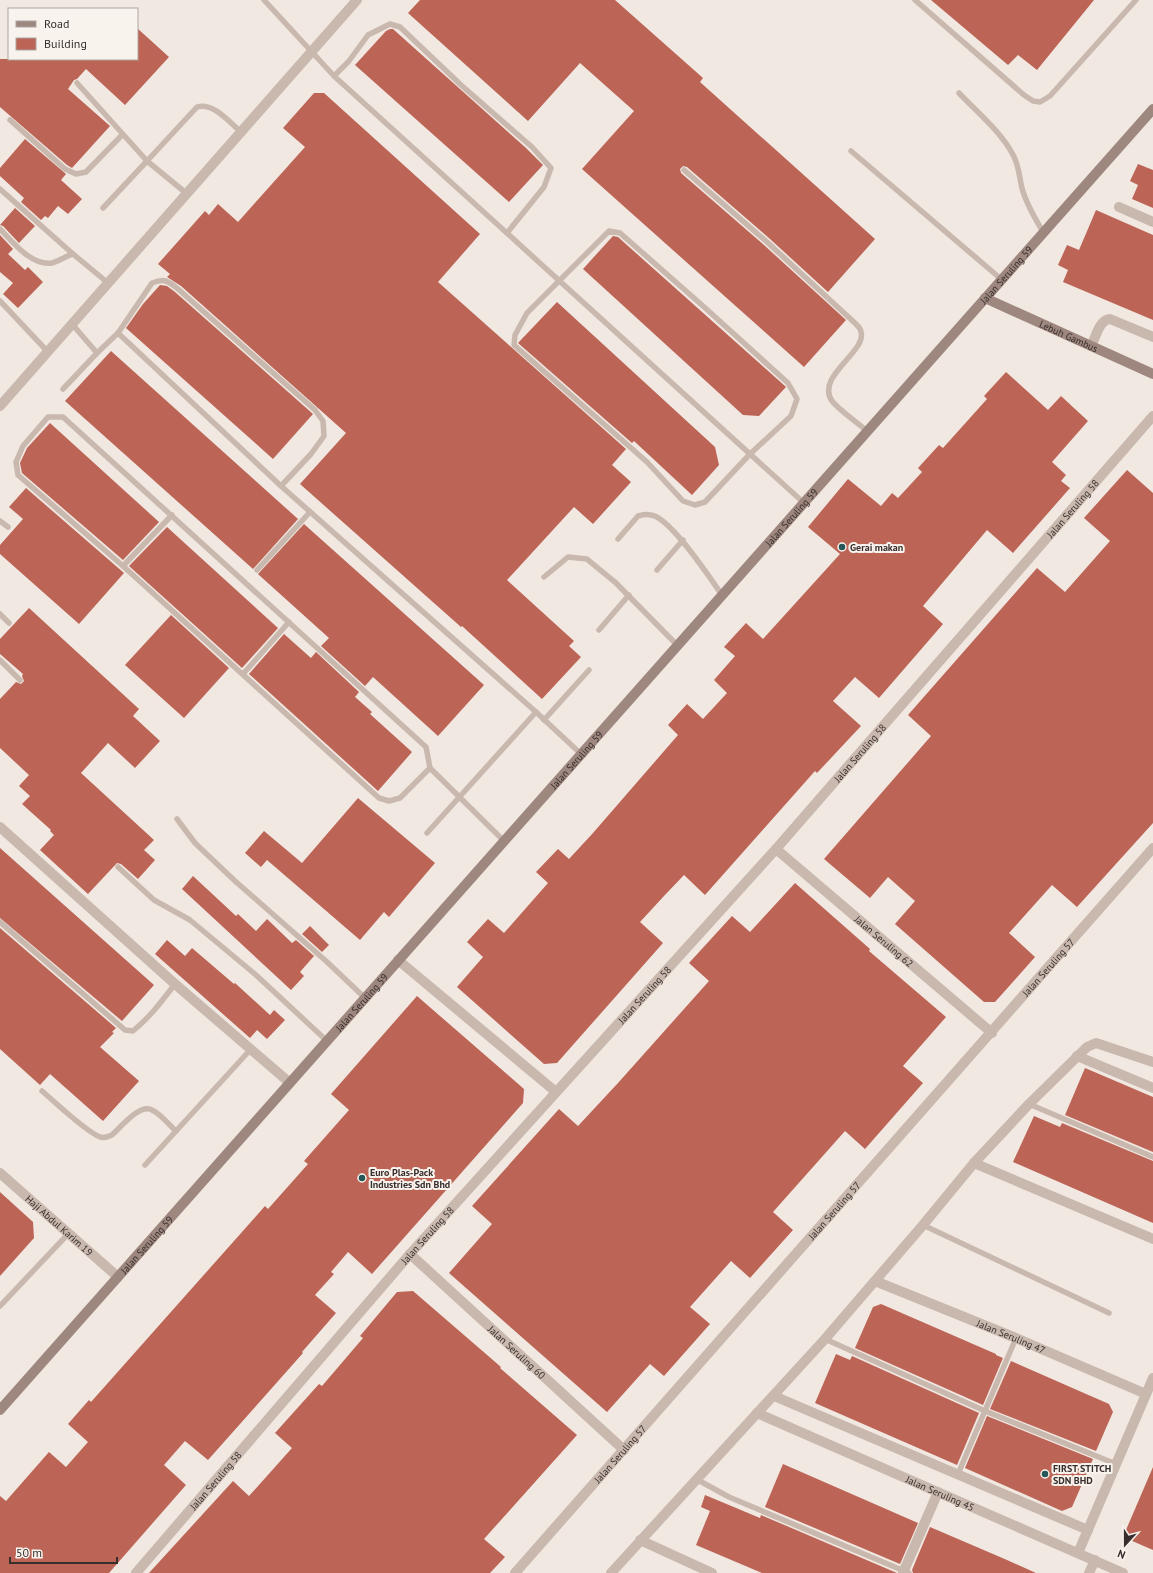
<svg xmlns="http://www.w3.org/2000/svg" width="1153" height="1573" viewBox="0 0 1153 1573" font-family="'PT Sans',sans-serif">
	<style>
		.building { fill: #bc6455 }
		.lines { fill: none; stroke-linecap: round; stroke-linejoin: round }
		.lane { stroke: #c9b8ae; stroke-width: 5.5 }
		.street { stroke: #c9b8ae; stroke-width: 10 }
		.secondary { stroke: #9d877f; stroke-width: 10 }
		.poi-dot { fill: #245755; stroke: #f9f3ee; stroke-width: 1.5 }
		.labels { text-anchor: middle; stroke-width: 4; stroke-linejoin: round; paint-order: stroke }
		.street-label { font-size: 10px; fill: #382e2c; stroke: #f9f3ee }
		.poi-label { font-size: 10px; font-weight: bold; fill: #382e2c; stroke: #f9f3ee; text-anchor: start }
	</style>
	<rect width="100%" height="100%" fill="#f2e8e2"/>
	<g class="building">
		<path d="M420,0H615L703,78L700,82L875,239L828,292L770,239L687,167L683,166L680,169L681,173L764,245L846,320L804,367L582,169L634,111L580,63L528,121L408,13Z"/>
		<path d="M931,0H1094L1037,70L1018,55L1008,65Z"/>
		<path d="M137,28L169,57L125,105L86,69L77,79L74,80L68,89L110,126L72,168L67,165L0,107V59H137Z"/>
		<path d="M390,29H393L526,148L543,165L509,202L355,65L386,31Z"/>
		<path d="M314,93H324L480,234L438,282L626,449L612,465L631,482L593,524L574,507L507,580L574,641L569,646L581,657L542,699L462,626L461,627L300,484L346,433L181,286L167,277L170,274L158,264L205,211L209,215L218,204L238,222L305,147L283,128Z"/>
		<path d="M25,139L66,174L61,180L82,199L68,214L58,206L48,218L45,216L41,220L21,202L24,198L0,176V168Z"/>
		<path d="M1138,164L1153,170V208L1132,199L1138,185L1130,181Z"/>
		<path d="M15,208L35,226L19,243L3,226L0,225Z"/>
		<path d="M1096,210L1153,235V320L1063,282L1068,270L1058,265L1067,245L1079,250Z"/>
		<path d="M0,235L13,249L8,254L25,270L28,267L43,282L18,308L3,294L13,283L0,272Z"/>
		<path d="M613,236L618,237L785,386L786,387L759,416L743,415L583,269Z"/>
		<path d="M160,285L167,286L175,292L313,414L273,459L126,328L143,304Z"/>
		<path d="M557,302L715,447L719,465L692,495L634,441L632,443L518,343Z"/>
		<path d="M111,351L298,519L253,569L65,401Z"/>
		<path d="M1006,372L1048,410L1061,396L1088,421L1052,462L1066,475L1061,481L1070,488L1013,553L987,530L923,606L943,624L879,698L855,677L833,701L861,726L817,773L815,771L705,895L684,875L664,896L640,922L663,943L557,1063L544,1064L457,987L483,957L467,942L488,919L504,933L548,883L536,872L558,849L569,859L593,833L678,735L668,725L687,704L703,719L727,693L714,680L735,656L724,647L746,623L763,639L840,554L808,527L848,479L881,506L892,493L898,498L922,472L918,468L939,445L943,448L987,399L984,396Z"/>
		<path d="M50,423L159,522L123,560L22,473L20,463L27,448Z"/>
		<path d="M1127,470L1153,493V823L1077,907L1052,885L1009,933L1035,957L995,1002H984L895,924L915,901L888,877L870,898L824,859L931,736L908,715L1037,568L1065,592L1110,541L1084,518Z"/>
		<path d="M26,488L124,573L79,624L0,554V545L23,519L9,507Z"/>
		<path d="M304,524L484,685L438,736L373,677L365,686L321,646L329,638L259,575L258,574Z"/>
		<path d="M167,527L278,628L242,668L129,566Z"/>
		<path d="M29,608L139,709L133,716L160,741L135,768L108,743L81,773L154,840L144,850L155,860L138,879L121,864L117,863L88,894L40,850L54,835L50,831L51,830L22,804L30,796L19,786L29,775L0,748V699L16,682L21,684L24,681L22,676L23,674L0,654V639Z"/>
		<path d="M171,615L229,668L184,718L125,665Z"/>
		<path d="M284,634L311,658L316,652L359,692L355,697L372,712L370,714L412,752L378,791L249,674Z"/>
		<path d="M358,798L435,863L389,917L384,912L360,940L267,860L261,867L245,853L264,831L302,863Z"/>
		<path d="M0,848L154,985L122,1021L0,918Z"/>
		<path d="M193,876L236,916L238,914L256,931L267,919L292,943L296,940L314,956L300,972L304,976L291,990L182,889Z"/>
		<path d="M795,883L870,949L869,951L946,1017L903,1066L923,1083L865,1149L845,1131L773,1212L793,1230L750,1278L731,1261L690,1307L710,1324L664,1376L650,1364L607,1412L449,1273L492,1224L472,1206L559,1109L578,1126L618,1083L709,981L689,963L732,916L750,932Z"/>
		<path d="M310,926L329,945L322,952L302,934Z"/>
		<path d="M0,928L116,1028L112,1032L114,1033L100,1047L139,1081L103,1121L50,1074L40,1085L0,1049Z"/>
		<path d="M167,940L185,956L192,948L234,984L235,983L270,1015L274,1010L285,1020L267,1039L257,1030L250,1038L155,954Z"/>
		<path d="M417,996L524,1089L523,1103L372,1274L348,1252L331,1272L334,1274L315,1295L336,1313L302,1352L303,1353L208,1460L185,1441L164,1465L186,1485L109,1573H0V1496L6,1501L49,1452L66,1467L88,1442L68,1424L89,1400L91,1402L265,1206L268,1209L308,1164L304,1161L349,1110L331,1094Z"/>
		<path d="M1085,1068L1153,1097V1152L1065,1115Z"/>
		<path d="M1034,1116L1060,1127L1062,1123L1153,1161V1223L1013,1162Z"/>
		<path d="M0,1192L33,1222L34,1238L0,1276Z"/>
		<path d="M413,1291L501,1367L500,1368L577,1435L484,1539L505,1557L490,1573H149L233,1481L249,1496L292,1448L275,1433L319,1384L322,1386L363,1338L360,1336L397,1292Z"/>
		<path d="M881,1304L996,1354V1355L1003,1358L983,1405L855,1348L873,1307Z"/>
		<path d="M836,1354L850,1360L852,1356L979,1413L957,1465L815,1403Z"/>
		<path d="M1011,1361L1109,1404L1113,1412L1096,1451L990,1409Z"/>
		<path d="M987,1416L1093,1459L1072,1507L1062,1511L965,1468Z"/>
		<path d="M783,1464L918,1523L900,1564L765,1507Z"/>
		<path d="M1153,1467V1550L1123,1537Z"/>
		<path d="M705,1495L760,1518L761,1515L897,1573H762L696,1545L710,1511L701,1507Z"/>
		<path d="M930,1527L1007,1560L1036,1573H913L912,1570Z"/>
	</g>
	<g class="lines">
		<g class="lane">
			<path d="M264,0L334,76L804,503"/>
			<path d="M915,0L1024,95L1033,101L1040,102L1050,96L1136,0"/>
			<path d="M334,76L349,61L368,35L390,24L400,27L461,85L532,147L551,168L544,187L507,233"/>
			<path d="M77,83L147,161L197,107C213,102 229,122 240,131"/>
			<path d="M959,93C976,111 1000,131 1012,153C1019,164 1019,176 1022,188C1026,204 1035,218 1043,232"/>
			<path d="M10,120L65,169L76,174L86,172L122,135"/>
			<path d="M851,151L1001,279"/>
			<path d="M684,170L767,242L856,324C858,326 861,329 861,332C867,352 815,376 832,401C839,410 858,423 867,431"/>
			<path d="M0,189L73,254L108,283"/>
			<path d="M103,208L147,161L186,193"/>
			<path d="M0,229C13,242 31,266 52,263C59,261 66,256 73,254"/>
			<path d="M609,231L620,233L703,306L788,383L797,399L791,416L750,454L705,502L695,505L683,501L647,462L514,345L515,335L527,313Z"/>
			<path d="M0,301L48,352"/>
			<path d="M72,324L97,353L118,333L152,283C165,278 168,281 178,289L315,410L323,421L324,436L311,454L281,486"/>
			<path d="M118,333L281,486L536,712L581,754"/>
			<path d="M63,389L97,353"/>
			<path d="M0,521L8,527"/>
			<path d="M618,539L638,516C642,515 647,514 651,515C670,517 710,578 722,595"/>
			<path d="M123,566L172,515"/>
			<path d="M257,570L310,512"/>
			<path d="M657,570L683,540"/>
			<path d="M544,577L568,557L587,559L615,582L677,645"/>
			<path d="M0,614L9,623"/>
			<path d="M599,630L629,595"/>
			<path d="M0,660L20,680"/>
			<path d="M243,674L289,622"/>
			<path d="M544,720L589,670"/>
			<path d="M430,768L400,798L389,801L379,798L123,566L18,475L16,462L23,446L48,417H63L426,747L430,768L504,841"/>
			<path d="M177,819L195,843L235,881L326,961L365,998"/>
			<path d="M427,833L536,712"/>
			<path d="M118,867L154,900L190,920L256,975L327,1041"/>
			<path d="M0,922L125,1030L133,1031C150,1017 162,1001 175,984"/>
			<path d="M42,1091C55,1102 85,1131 100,1137C104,1138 108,1137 112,1135C121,1127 140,1103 152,1110C161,1114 169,1125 176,1131"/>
			<path d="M1029,1104L1153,1157"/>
			<path d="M145,1165L251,1049"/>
			<path d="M923,1225L1109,1313"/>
			<path d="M0,1306L68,1234"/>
			<path d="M825,1339L985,1411L1116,1464"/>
			<path d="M958,1474L1016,1338"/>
			<path d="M696,1479L729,1497L909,1573"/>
		</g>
		<g class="street">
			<path d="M1119,207L1153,222"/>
			<path d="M1091,346C1096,337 1099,320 1110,319L1153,337"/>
			<path d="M0,406L357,0"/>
			<path d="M0,827L175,984L290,1083"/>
			<path id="s1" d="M776,849L992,1033"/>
			<path d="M398,960L556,1092"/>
			<path d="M1077,1056L1153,1088"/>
			<path d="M974,1163L1153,1239"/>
			<path id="s2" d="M0,1173L118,1277"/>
			<path id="s3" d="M410,1254L624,1450"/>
			<path id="s4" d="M875,1281L1016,1338L1146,1394"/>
			<path d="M774,1396L1088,1530"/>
			<path id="s5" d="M757,1413L1123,1573"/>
			<path d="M640,1540L712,1573"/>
			<path d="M1078,1553L1153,1378"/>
			<path id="s6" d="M136,1573L410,1254L776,849L1153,416"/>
			<path id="s7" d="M515,1573L1153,848"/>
			<path d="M611,1573L825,1339L923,1225L974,1163L1029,1104L1087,1047L1096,1043L1153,1062"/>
			<path d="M903,1573L938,1492"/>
			<path d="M1089,1573L1095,1560"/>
		</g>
		<g class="secondary">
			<path id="s8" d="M985,298L1153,374"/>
			<path id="s9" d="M0,1410L1153,109"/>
		</g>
	</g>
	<g class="poi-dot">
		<circle cx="842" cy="547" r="4"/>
		<circle cx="362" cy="1178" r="4"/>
		<circle cx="1045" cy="1474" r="4"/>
	</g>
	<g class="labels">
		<g class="street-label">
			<text dy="4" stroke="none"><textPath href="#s9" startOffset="1517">Jalan Seruling 59</textPath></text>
			<text dy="4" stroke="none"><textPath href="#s8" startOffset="92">Lebuh Gambus</textPath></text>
			<text dy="4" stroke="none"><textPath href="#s6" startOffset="1418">Jalan Seruling 58</textPath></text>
			<text dy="4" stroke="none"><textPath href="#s9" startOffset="1193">Jalan Seruling 59</textPath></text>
			<text dy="4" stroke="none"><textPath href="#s6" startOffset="1094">Jalan Seruling 58</textPath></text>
			<text dy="4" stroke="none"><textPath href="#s9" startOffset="869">Jalan Seruling 59</textPath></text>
			<text dy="4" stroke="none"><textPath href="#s1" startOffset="142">Jalan Seruling 62</textPath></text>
			<text dy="4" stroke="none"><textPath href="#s7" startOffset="807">Jalan Seruling 57</textPath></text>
			<text dy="4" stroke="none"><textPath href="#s6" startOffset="770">Jalan Seruling 58</textPath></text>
			<text dy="4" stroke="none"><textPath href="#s9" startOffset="545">Jalan Seruling 59</textPath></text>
			<text dy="4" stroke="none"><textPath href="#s7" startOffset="483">Jalan Seruling 57</textPath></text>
			<text dy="4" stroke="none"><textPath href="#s2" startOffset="79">Haji Abdul Karim 19</textPath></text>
			<text dy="4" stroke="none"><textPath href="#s6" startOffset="446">Jalan Seruling 58</textPath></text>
			<text dy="4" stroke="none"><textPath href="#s9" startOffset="221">Jalan Seruling 59</textPath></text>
			<text dy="4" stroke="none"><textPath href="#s4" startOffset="147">Jalan Seruling 47</textPath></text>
			<text dy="4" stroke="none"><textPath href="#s3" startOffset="145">Jalan Seruling 60</textPath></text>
			<text dy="4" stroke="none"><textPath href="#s7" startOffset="159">Jalan Seruling 57</textPath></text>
			<text dy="4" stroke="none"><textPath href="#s6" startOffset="122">Jalan Seruling 58</textPath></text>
			<text dy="4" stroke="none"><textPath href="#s5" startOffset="200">Jalan Seruling 45</textPath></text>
		</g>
		<g class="poi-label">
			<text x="850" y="551">Gerai makan</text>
			<text x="370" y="1176">Euro Plas-Pack<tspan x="370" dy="12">Industries Sdn Bhd</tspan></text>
			<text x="1053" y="1472">FIRST STITCH<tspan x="1053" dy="12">SDN BHD</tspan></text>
		</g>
	</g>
	<rect x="8" y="8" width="130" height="52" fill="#f9f3ee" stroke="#aca4a0"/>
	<rect x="16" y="21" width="20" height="6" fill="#9d877f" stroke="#aca4a0"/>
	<text x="44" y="28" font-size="12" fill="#382e2c">Road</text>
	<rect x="16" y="38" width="20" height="12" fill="#bc6455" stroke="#aca4a0"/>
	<text x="44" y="48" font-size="12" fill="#382e2c">Building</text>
	<g transform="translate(1125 1545) rotate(201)" stroke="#f9f3ee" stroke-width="3" paint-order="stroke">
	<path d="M0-3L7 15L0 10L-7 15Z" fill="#382e2c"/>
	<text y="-6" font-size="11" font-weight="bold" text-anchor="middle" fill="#382e2c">N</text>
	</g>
	<path d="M10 1557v6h107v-6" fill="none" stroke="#382e2c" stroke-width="2"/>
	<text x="16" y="1557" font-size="12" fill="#382e2c" stroke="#f9f3ee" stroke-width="3" paint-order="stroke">50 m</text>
</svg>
